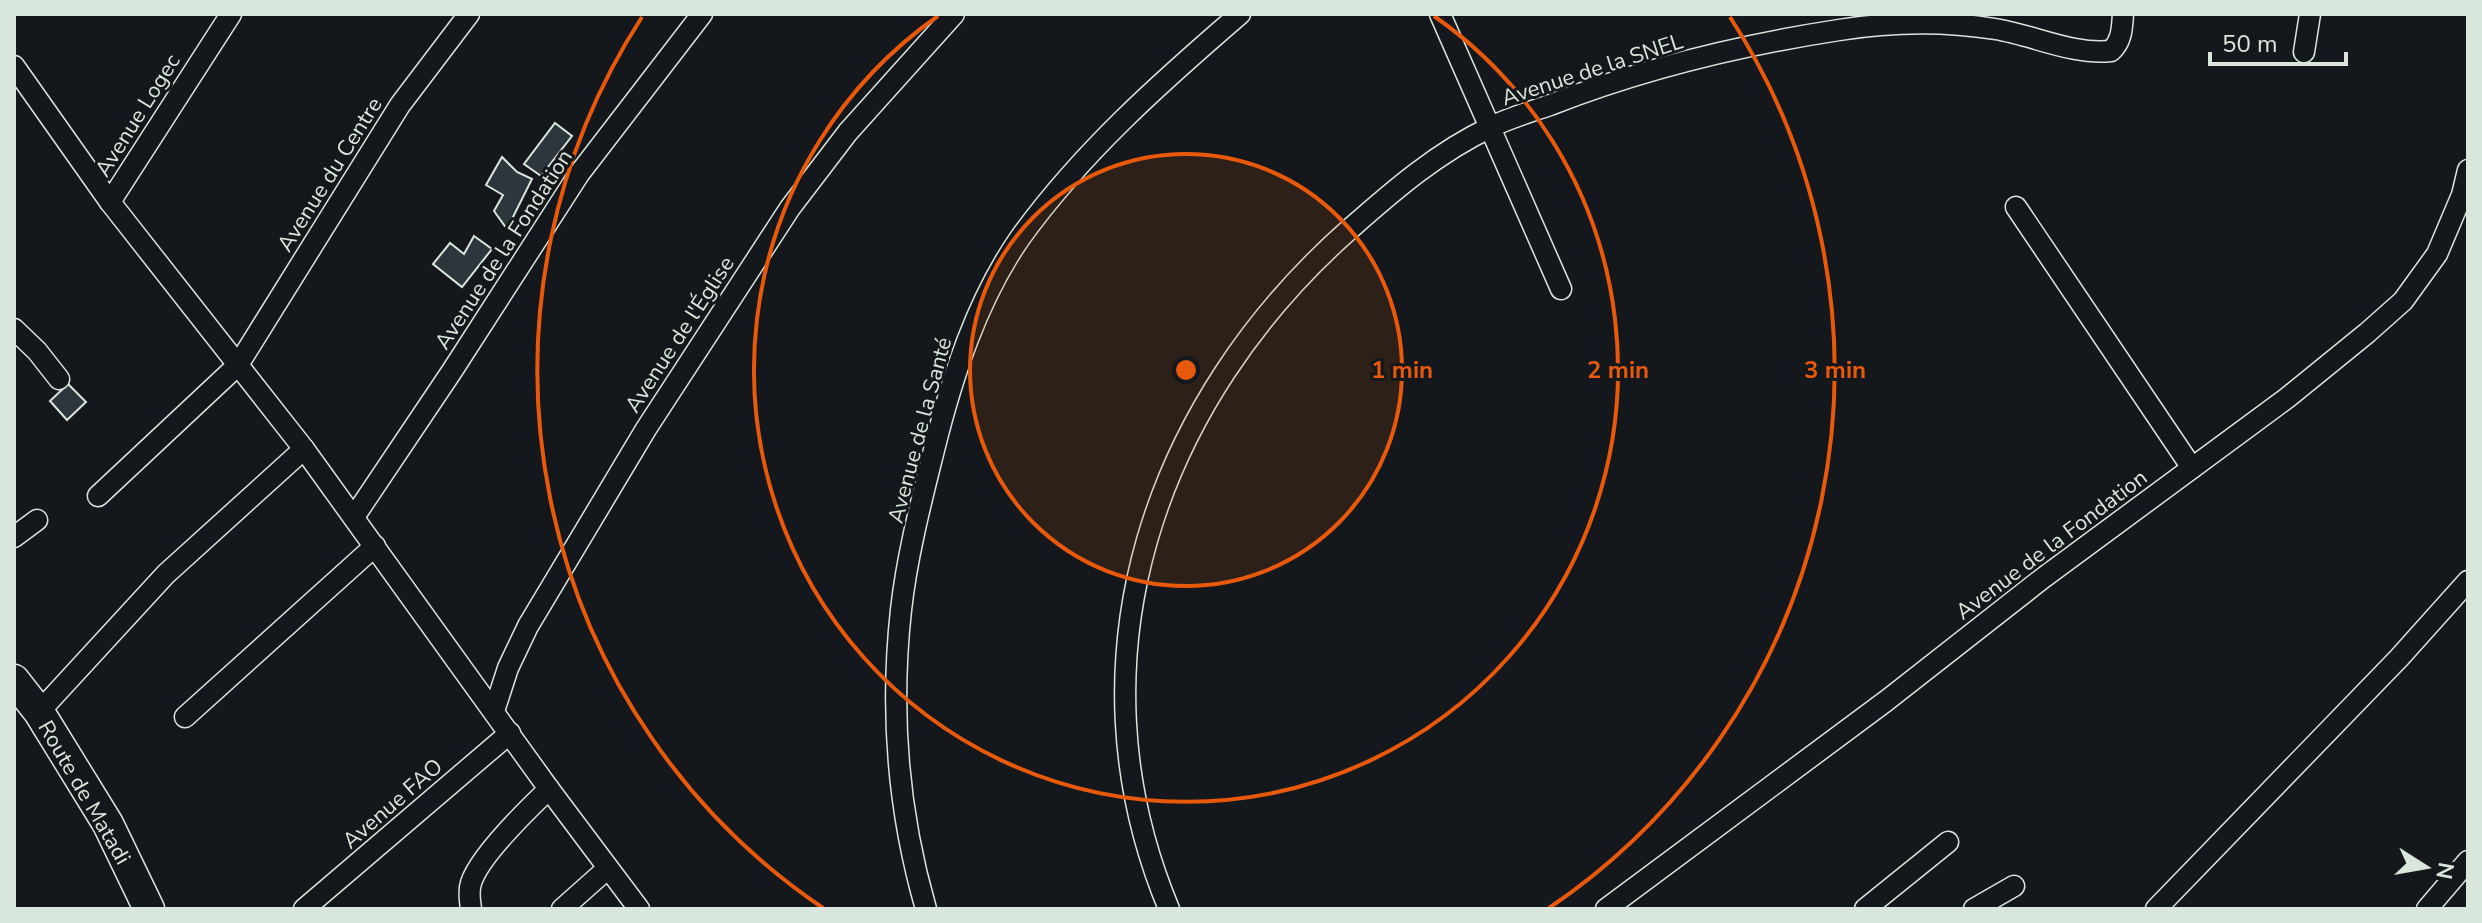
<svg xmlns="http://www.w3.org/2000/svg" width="2482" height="923" viewBox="0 0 2482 923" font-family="'Nunito Sans',sans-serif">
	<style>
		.building { fill: #2c363c; stroke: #d8e6dc; stroke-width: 2 }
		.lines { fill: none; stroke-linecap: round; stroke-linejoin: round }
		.minor-casing { stroke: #d8e6dc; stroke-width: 23 }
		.highway-casing { stroke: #d8e6dc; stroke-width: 33 }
		.minor { stroke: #14181c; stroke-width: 20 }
		.highway { stroke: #14181c; stroke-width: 30 }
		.ring { fill: none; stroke: #e8590c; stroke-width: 4 }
		.labels { text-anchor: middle; stroke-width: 6; stroke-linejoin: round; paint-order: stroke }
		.street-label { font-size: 22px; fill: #d8e6dc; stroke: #14181c }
		.centre { fill: #e8590c; stroke: #14181c; stroke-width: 4 }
		.ring-label { font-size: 24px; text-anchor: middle; font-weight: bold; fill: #e8590c; stroke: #14181c; stroke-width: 6; stroke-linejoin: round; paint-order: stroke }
	</style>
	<rect width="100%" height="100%" fill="#14181c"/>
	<g class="building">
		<path d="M555,123L572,136L541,176L524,164Z"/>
		<path d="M502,157L517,172L532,179L507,229L494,211L503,195L486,185Z"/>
		<path d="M474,236L492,249L462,287L433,264L450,243L464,254Z"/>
		<path d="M68,384L86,402L67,420L50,401Z"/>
	</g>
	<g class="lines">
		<g class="minor-casing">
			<g id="minor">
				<path d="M1440,14L1561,289"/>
				<path d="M2304,52L2310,14"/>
				<path d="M14,66L110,202L304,449L549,789L639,909"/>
				<path d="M110,202L231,14"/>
				<path d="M2016,207L2192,468"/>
				<path d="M14,329L37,351L59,379"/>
				<path d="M98,496L238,365L400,105L469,14"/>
				<path d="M354,517L452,371L579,174L702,14"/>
				<path d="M14,537L37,520"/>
				<path d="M494,711L508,668L528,626L646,429L790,208L848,132L954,14"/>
				<path d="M39,712L166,574L304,449"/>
				<path d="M185,717L375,546"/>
				<path d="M304,909L510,733"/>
				<path d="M471,909C470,900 468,892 471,883C479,857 528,809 549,789"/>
				<path d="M562,909L607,869"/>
				<path d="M926,909C898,812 890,710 901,610C907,556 921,502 934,450C952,377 977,300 1020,238C1081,153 1161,82 1240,14"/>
				<path d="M1169,909C1065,660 1154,401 1351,228C1394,190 1438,152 1491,127C1509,118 1530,112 1550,105C1642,69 1741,45 1839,30C1889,22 1945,21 1995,29C2033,35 2072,55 2111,51C2122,41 2122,28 2123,14"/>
				<path d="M1606,909L1886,701L2043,578L2287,398L2367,333L2403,301L2437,254L2462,195L2468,170"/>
				<path d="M1865,909L1948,842"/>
				<path d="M1974,909L2014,886"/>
				<path d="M2156,909L2399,658L2468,581"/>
				<path d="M2427,909L2468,861"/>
			</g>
		</g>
		<g class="highway-casing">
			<path id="highway" d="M14,680L39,712L108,824L149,909"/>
		</g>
		<use href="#minor" class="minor"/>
		<use href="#highway" class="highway"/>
	</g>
	<circle cx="1186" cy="370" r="216" fill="#e8590c" fill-opacity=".12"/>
	<g class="ring">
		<circle cx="1186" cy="370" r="216"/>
		<path d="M1434 16A432 432 0 1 1 938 16"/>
		<path d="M823 908A649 649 0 0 1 642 17M1730 17A649 649 0 0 1 1549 908"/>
	</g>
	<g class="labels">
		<g class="street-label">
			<text transform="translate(1592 69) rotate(-18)" y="8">Avenue de la SNEL</text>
			<text transform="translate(137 115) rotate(-58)" y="8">Avenue Logec</text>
			<text transform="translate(329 174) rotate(-58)" y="8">Avenue du Centre</text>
			<text transform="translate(503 249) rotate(-57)" y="8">Avenue de la Fondation</text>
			<text transform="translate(679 334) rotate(-57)" y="8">Avenue de l'Église</text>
			<text transform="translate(919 430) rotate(-75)" y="8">Avenue de la Santé</text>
			<text transform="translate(2051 544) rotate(-37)" y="8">Avenue de la Fondation</text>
			<text transform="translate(85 792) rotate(60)" y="8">Route de Matadi</text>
			<text transform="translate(392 803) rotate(-41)" y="8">Avenue FAO</text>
		</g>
	</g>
	<circle cx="1186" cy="370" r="12" class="centre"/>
	<g class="ring-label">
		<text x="1402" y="378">1 min</text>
		<text x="1618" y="378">2 min</text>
		<text x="1835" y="378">3 min</text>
	</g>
	<rect width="2482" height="923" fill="none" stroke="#d8e6dc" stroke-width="32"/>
	<g transform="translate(2426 867) rotate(101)" stroke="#14181c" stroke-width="6" paint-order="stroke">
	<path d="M0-6L14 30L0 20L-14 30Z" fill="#d8e6dc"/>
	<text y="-12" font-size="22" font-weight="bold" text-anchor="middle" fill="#d8e6dc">N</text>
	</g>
	<path d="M2210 52v12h136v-12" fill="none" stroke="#d8e6dc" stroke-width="4"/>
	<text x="2222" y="52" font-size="24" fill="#d8e6dc" stroke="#14181c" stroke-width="6" paint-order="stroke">50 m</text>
</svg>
